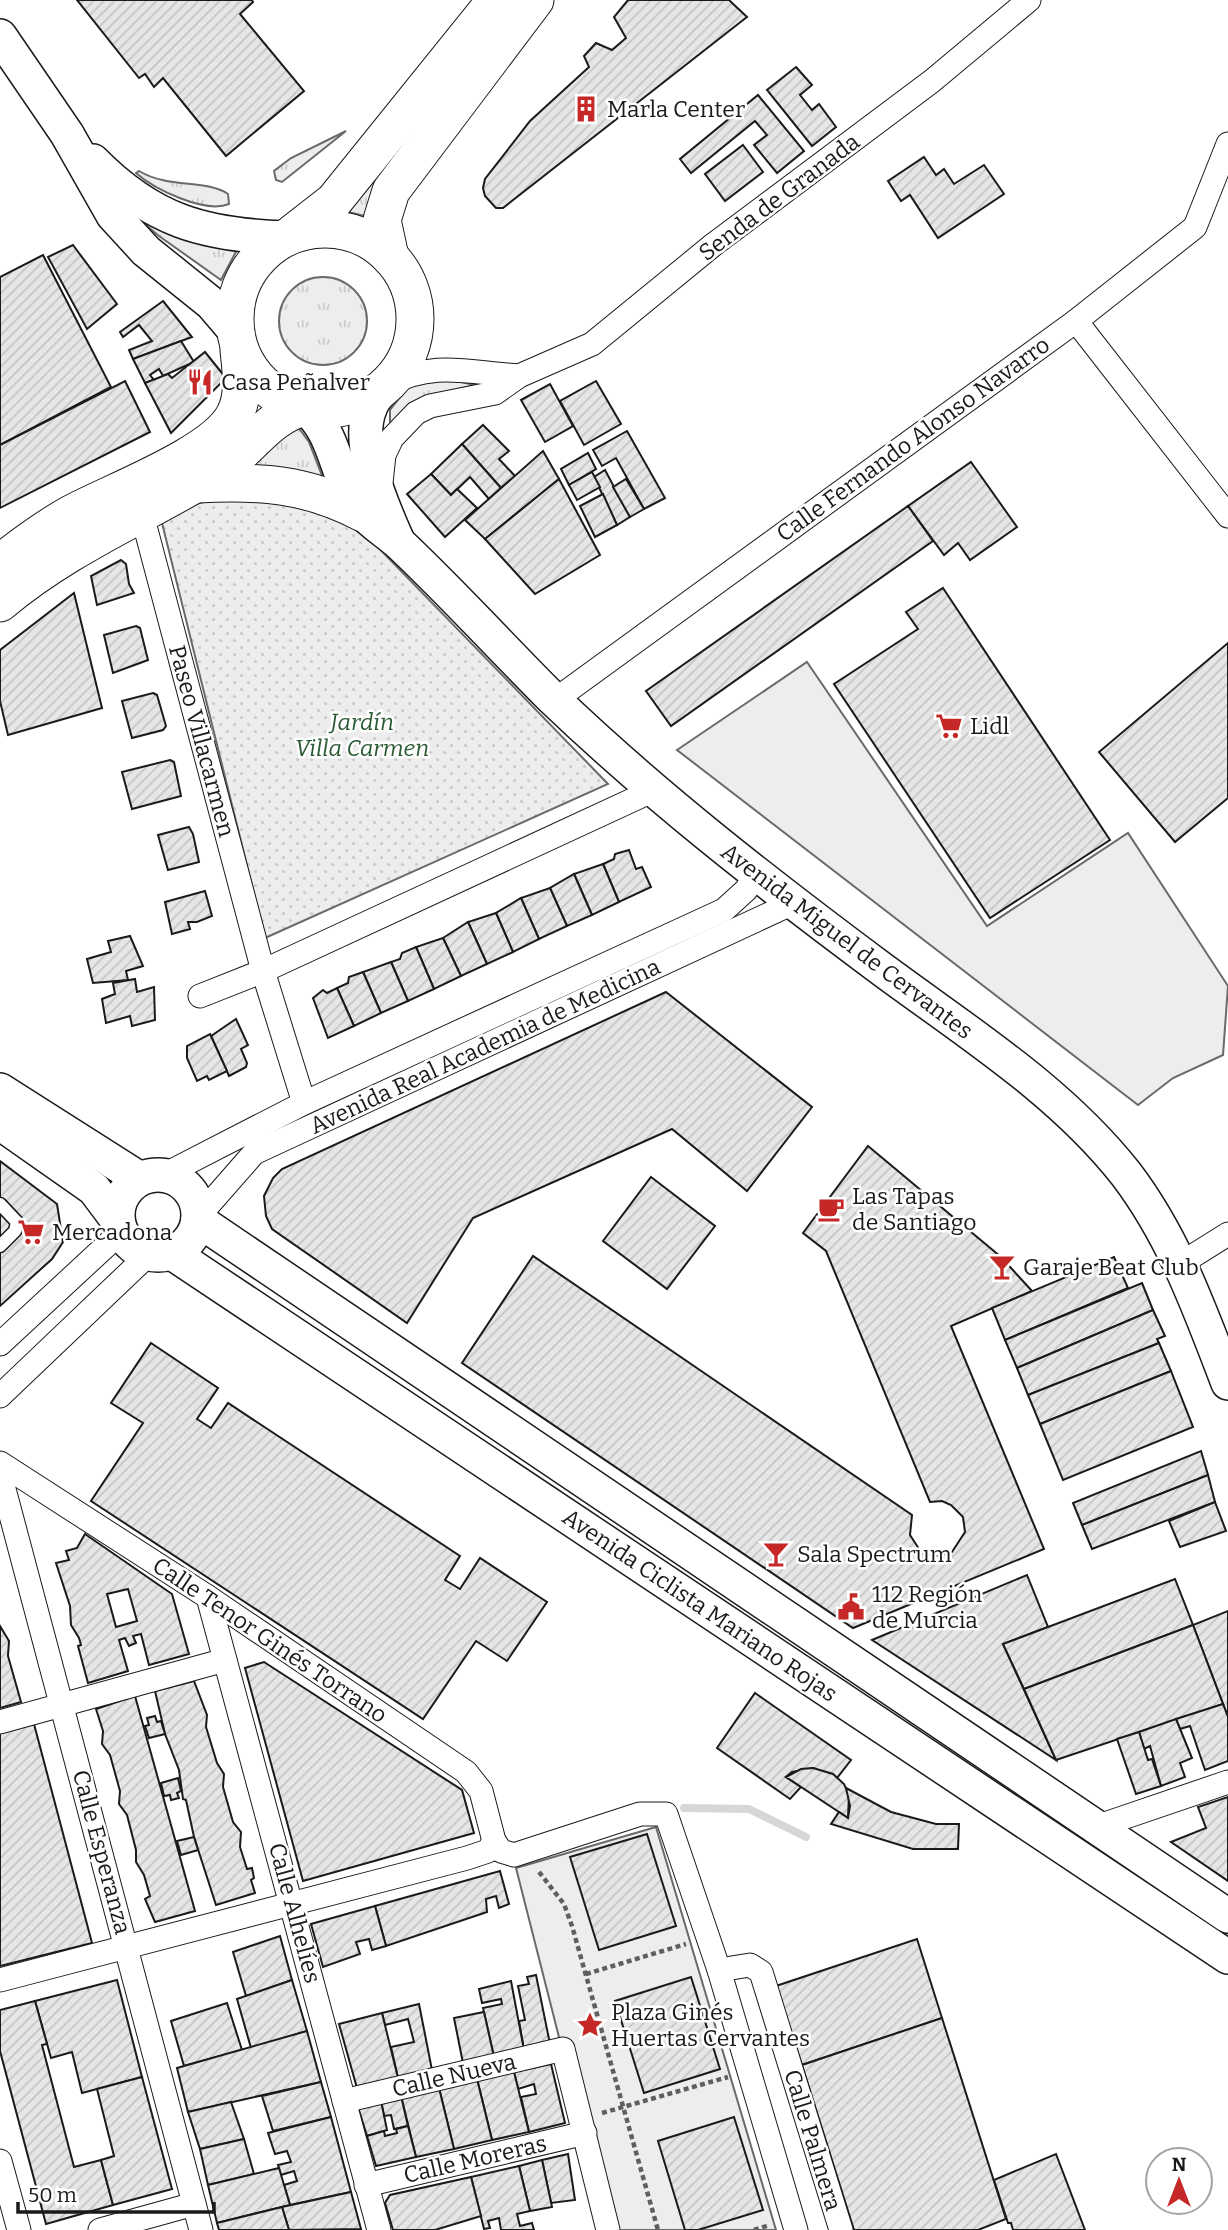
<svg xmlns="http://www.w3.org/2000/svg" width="1228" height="2230" viewBox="0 0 1228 2230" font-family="Bitter,serif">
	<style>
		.grass { fill: url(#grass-tufts); stroke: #6a6a6a; stroke-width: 2 }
		.park { fill: url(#park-dots); stroke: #6a6a6a; stroke-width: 2 }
		.built { fill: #ededed; stroke: #6a6a6a; stroke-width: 2 }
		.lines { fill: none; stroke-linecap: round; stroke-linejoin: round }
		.stream { stroke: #d7d7d7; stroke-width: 8 }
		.building { fill: url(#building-hatch); stroke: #1a1a1a; stroke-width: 2; fill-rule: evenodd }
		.lane-casing { stroke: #1a1a1a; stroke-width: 15 }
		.street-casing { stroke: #1a1a1a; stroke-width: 25 }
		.secondary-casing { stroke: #1a1a1a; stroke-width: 36 }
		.primary-casing { stroke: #1a1a1a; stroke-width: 39 }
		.path { stroke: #5f5f5f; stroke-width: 4.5; stroke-dasharray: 5 3.5; stroke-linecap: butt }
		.lane { stroke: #fff; stroke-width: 12 }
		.street { stroke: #fff; stroke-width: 23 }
		.secondary { stroke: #fff; stroke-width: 33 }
		.primary { stroke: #fff; stroke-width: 37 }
		.labels { text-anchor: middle; stroke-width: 5; stroke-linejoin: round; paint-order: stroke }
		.poi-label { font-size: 23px; fill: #1a1a1a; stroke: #fff; text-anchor: start }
		.street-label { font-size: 23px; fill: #1a1a1a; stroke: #fff }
		.park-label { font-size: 23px; font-style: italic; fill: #2b5a34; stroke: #fff }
	</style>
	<defs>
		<pattern id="grass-tufts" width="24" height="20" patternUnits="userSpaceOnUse" patternTransform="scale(1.75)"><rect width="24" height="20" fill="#ededed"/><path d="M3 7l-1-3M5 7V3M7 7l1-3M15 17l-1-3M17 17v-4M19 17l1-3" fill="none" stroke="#cbcbcb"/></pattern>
		<pattern id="park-dots" width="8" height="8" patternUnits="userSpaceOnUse" patternTransform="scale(1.75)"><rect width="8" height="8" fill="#ededed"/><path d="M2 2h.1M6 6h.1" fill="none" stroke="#cbcbcb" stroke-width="1.8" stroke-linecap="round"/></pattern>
		<pattern id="building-hatch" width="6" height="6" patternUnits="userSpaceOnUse" patternTransform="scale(1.75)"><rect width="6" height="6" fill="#e6e6e6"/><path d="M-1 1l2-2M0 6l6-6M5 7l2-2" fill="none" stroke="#c5c5c5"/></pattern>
	</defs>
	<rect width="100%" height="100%" fill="#fff"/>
	<g class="grass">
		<path d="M346,131L282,182L276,180L274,171L291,158Z"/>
		<path d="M414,131L365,216L348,212Z"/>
		<path d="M139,171C169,189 206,179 228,194L229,204C205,214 154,189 136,173Z"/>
		<path d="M135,216L239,246L221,280L159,236Z"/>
		<circle cx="323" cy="321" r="44"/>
		<path d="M442,378L475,385L434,395L390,425V410L411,383Z"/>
		<path d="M293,420L309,442L326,486L253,466Z"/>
	</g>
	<path class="park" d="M232,496L282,497L329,514L369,538L608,784L265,938L162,523L195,504Z"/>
	<g class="built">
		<path d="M807,662L987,926L1128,833L1228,986L1223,1055L1173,1078L1138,1105L677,750Z"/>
		<path d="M656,1827L776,2230H608L516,1868Z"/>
	</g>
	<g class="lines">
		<path class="stream" d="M684,1808L749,1809L806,1837"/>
	</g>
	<g class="building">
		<path d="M77,0H252L253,2L240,14L304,91L226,156L163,78L154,87L145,74L139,78Z"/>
		<path d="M628,0H729L747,17L503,208H496L485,196L483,188L485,179L530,121L589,67L584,56L596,43L612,50L626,38L614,17Z"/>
		<path d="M796,67L812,85L800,95L812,110L819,104L836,127L812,146L767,90Z"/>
		<path d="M758,95L804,151L777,173L754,145L767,135L755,121L691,173L680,159Z"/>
		<path d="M743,145L763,172L725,201L705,174Z"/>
		<path d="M924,157L936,175L944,169L954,184L984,165L1004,194L938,238L910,195L901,201L888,181Z"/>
		<path d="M73,245L117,304L87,329L48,257Z"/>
		<path d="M43,255L111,387L0,445V277Z"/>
		<path d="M163,301L192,337L133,359L129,350L152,341L139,325L123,337L120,332Z"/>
		<path d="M181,341L194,362L163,376L159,369L150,375L154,380L145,383L133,359Z"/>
		<path d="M205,352L226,378L171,433L145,383L168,374L172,378Z"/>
		<path d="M125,381L150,432L0,508V445Z"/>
		<path d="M596,381L621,424L584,445L560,401Z"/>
		<path d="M550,384L573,426L545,442L521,400Z"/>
		<path d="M483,425L509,451L499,459L515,476L501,488L462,444Z"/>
		<path d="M627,431L665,498L644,509L616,458L602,466L593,450Z"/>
		<path d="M462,444L501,488L489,499L470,477L451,495L431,474Z"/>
		<path d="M543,451L559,479L485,539L465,520Z"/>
		<path d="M588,453L596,469L569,485L561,469Z"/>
		<path d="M971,462L1017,527L970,560L958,543L944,555L908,506Z"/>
		<path d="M605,470L630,517L617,525L594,477Z"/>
		<path d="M592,472L600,487L577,500L569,485Z"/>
		<path d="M431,474L451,495L457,489L477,508L445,537L407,494Z"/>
		<path d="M559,479L600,555L535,594L485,539Z"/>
		<path d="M626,479L644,509L630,517L613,487Z"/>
		<path d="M603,494L617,525L595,537L580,506Z"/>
		<path d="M908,506L933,541L671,726L646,691Z"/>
		<path d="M121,560L126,564L129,584L134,593L97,605L91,576Z"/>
		<path d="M943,588L1110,840L990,918L834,684L918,629L906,612Z"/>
		<path d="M74,593L102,708L8,735L0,701V650Z"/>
		<path d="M136,626L140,628L148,660L113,673L104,635Z"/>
		<path d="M1228,643V798L1175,842L1099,752Z"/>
		<path d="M153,693L157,695L166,726L163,730L132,738L122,701Z"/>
		<path d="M170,760L174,762L181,796L132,809L122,772Z"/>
		<path d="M189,827L193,834L199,862L168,870L158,835Z"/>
		<path d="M629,850L636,869L642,867L651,887L619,902L603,864L614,859L615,854Z"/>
		<path d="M603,864L619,902L592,915L574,874Z"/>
		<path d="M574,874L592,915L567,926L550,888Z"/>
		<path d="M550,888L567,926L539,939L521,898Z"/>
		<path d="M205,891L212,916L197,922H188L190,929L172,934L165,902Z"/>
		<path d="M521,898L539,939L513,952L496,913Z"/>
		<path d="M496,913L513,952L487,964L468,922Z"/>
		<path d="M468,922L487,964L461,976L443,938Z"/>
		<path d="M130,936L143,966L126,971L128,980L93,983L87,959L111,952L108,941Z"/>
		<path d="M443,938L461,976L434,989L416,947Z"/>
		<path d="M416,947L434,989L408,1001L391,962L400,959L402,953Z"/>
		<path d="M391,962L408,1001L381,1013L363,972Z"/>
		<path d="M363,972L381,1013L354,1026L337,988L348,983L349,977Z"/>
		<path d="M135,979L137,992L154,987L155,1020L132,1026L130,1016L106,1023L102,999L115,994L113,983Z"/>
		<path d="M337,988L354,1026L328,1038L313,998L323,990L327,993Z"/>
		<path d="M666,992L812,1107L747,1191L672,1129L473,1218L407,1323L272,1229L266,1216L264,1196L273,1178L282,1169Z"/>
		<path d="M236,1019L248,1045L241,1049L247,1063L246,1067L229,1076L211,1036Z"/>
		<path d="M210,1034L227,1071L209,1080L207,1076L197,1081L187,1058V1046Z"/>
		<path d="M868,1146L1001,1257L1032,1291L951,1326L1044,1549L853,1628L462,1363L533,1256L912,1515L910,1535L921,1552L937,1556L952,1552L965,1532L963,1517L951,1505L942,1501L930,1502L826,1251L803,1233Z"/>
		<path d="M0,1161L57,1204L63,1242L52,1259L0,1306Z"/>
		<path d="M651,1177L715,1226L667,1289L603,1241Z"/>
		<path d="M1114,1257L1128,1288L1005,1340L992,1308Z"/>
		<path d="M1142,1283L1153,1310L1017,1368L1005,1340Z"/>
		<path d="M1153,1310L1165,1336L1157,1339L1159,1343L1028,1395L1017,1368Z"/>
		<path d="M151,1343L218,1388L197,1419L211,1428L228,1403L460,1556L445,1580L460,1589L480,1558L547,1602L507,1661L476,1641L423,1719L91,1501L143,1423L111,1403Z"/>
		<path d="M1159,1343L1171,1371L1040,1424L1028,1395Z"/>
		<path d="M1171,1371L1193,1427L1063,1480L1040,1424Z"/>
		<path d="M1201,1451L1208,1475L1082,1525L1073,1503Z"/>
		<path d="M1208,1475L1215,1502L1092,1549L1082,1525Z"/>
		<path d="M1215,1502L1226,1531L1180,1547L1169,1521Z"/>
		<path d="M85,1534L172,1594L189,1654L149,1665L141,1634L133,1636L136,1643L129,1646L125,1638L119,1640L128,1671L88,1683L78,1646L81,1645L79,1638L71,1625L70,1606L56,1563L69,1560L66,1551L77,1548ZM128,1589L137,1621L116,1627L107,1594Z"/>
		<path d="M1027,1575L1048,1627L1003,1644L1056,1760L872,1640Z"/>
		<path d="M1175,1579L1193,1625L1024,1689L1003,1644Z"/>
		<path d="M1228,1611V1717L1193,1625Z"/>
		<path d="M1193,1625L1223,1704L1056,1760L1024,1689Z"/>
		<path d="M0,1626L9,1641L8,1656L21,1702L0,1708Z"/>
		<path d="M264,1662L462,1790L474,1833L303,1881L245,1668Z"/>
		<path d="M194,1681L207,1715L206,1727L217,1763L224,1774L223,1787L233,1822L241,1832L240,1847L247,1869L252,1868L254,1878L251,1880L255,1893L216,1905L194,1837L186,1800L183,1799L179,1770L165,1734L155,1691Z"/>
		<path d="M755,1693L851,1760L837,1778L813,1768L792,1772L786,1777L801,1787L790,1799L717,1748Z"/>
		<path d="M135,1696L195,1911L155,1922L145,1899L150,1896L144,1875L136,1862V1850L127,1815L119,1804L120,1791L110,1755L102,1744L103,1731L96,1709Z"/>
		<path d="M1223,1704L1228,1717V1761L1205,1770L1190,1726L1180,1729L1176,1719Z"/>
		<path d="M155,1716L157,1722L161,1721L165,1734L149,1738L145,1726L149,1725L147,1718Z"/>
		<path d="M1176,1719L1192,1758L1180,1763L1185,1777L1161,1786L1150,1746L1144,1749L1139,1732Z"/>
		<path d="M34,1724L92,1943L0,1966V1733Z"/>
		<path d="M1139,1732L1148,1760L1152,1759L1161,1786L1136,1794L1117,1739Z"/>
		<path d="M813,1768L833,1774L844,1784L849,1795L848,1818L786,1777L801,1769Z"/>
		<path d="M178,1778L181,1791L177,1793L179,1798L171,1800L170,1795L164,1796L161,1783Z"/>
		<path d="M846,1788L891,1812L936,1824H959L958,1849H913L831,1824L839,1812L848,1818L850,1806Z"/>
		<path d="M1228,1797V1881L1171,1842L1206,1828L1198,1807Z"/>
		<path d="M647,1834L676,1926L599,1950L570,1857Z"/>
		<path d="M194,1837L198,1850L181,1855L177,1841Z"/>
		<path d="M500,1871L509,1904L499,1908L496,1896L486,1899L487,1912L386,1946L375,1906Z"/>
		<path d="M375,1906L386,1946L372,1950L369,1939L356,1942L360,1954L323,1967L311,1924Z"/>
		<path d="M280,1936L292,1980L246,1996L233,1952Z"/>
		<path d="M917,1939L942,2018L802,2065L776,1986Z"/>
		<path d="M536,1975L550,2044L524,2050L519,2021L525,2020L518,1986L529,1984L527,1977Z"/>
		<path d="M691,1977L720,2069L644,2093L615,2001Z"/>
		<path d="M117,1980L142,2077L82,2093L72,2052L51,2058L35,2001Z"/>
		<path d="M292,1980L307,2031L251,2048L237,1999Z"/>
		<path d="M511,1981L524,2050L494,2057L483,2008L502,2004L501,1999L482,2003L479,1989Z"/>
		<path d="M35,2001L47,2044L42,2045L74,2167L101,2160L113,2205L46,2224L0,2051V2010Z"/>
		<path d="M227,2003L242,2050L184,2066L171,2021Z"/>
		<path d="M419,2004L432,2070L398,2078L391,2047L414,2042L408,2019L385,2025L382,2013Z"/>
		<path d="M484,2012L494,2057L463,2063L454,2018Z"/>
		<path d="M382,2013L398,2078L357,2088L339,2024Z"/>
		<path d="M942,2018L1006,2219L978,2230H854L802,2065Z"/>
		<path d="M307,2031L321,2082L188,2112L177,2068Z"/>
		<path d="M551,2064L565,2123L529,2132L521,2097L536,2094L534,2084L518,2089L514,2072Z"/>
		<path d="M514,2072L529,2132L492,2140L477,2079Z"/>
		<path d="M142,2077L172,2189L113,2205L101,2160L114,2156L97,2089Z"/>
		<path d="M477,2079L492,2140L454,2149L439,2088Z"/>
		<path d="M321,2082L331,2117L273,2131L262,2096Z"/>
		<path d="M439,2088L454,2149L416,2157L401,2096Z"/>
		<path d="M401,2096L408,2126L394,2129L391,2115L384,2116L381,2101Z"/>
		<path d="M381,2101L387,2130L367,2136L358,2107Z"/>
		<path d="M231,2102L244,2139L200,2149L188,2112Z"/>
		<path d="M331,2117L351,2192L290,2205L284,2185L297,2181L294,2171L281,2175L278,2165L291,2162L287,2151L275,2154L268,2133Z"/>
		<path d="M734,2117L763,2210L698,2230H685L658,2141Z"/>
		<path d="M408,2126L416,2157L376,2166L367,2136L384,2131L385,2136L397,2133L396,2129Z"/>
		<path d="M244,2139L254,2174L208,2185L200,2149Z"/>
		<path d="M568,2154L575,2200L551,2203L542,2160Z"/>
		<path d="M1056,2154L1085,2230H1013L1011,2223H1008L994,2180Z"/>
		<path d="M542,2160L552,2207L530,2211L519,2166Z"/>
		<path d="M519,2166L530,2211L517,2214L520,2226L532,2223L534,2230H501L499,2218L488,2221L490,2228L484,2229L471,2177Z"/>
		<path d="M279,2168L290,2205L217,2223L208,2185Z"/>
		<path d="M471,2177L481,2216L435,2230H393L385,2203L390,2195Z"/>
		<path d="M351,2192L361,2229L289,2230L282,2207Z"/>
		<path d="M282,2207L289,2230H219L217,2223Z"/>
	</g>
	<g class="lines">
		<g class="lane-casing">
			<path id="lane" d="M0,1204L17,1222L15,1231L0,1246"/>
		</g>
		<g class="street-casing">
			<g id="street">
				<path d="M1076,321L1228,516"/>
				<path d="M387,385C434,360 469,373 519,376"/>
				<path d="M381,483L384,455L392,438L416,413L430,406L495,393L519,376L592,344L713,245L932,81L1029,0"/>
				<path d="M141,511L263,971L304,1103"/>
				<path d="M555,700L1076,321L1195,227L1228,144"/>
				<path d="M200,996L263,971L654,790"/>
				<path d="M162,1176L304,1103L724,910L746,890L756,874"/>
				<path d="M198,1217L254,1153L793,903"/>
				<path d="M1180,1264L1228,1234"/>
				<path d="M0,1344L121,1232"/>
				<path d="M0,1396L149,1254"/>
				<path d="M0,1463L208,1597L466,1772L481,1791L494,1841L488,1851L467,1858L0,1980"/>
				<path d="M0,1474L201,2230"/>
				<path d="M208,1597L379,2230"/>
				<path d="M0,1722L225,1660"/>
				<path d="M1096,1827L1228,1782"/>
				<path d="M494,1841L501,1851L514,1855L640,1814H666L719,1970L796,2230"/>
				<path d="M719,1970L750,1965L761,1972L841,2230"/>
				<path d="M344,2101L563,2049L608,2230"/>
				<path d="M0,2161L19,2230"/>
				<path d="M366,2185L585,2133"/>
				<path d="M100,2230L194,2204"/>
			</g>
		</g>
		<g class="secondary-casing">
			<g id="secondary">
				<path d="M0,36L67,134L113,215L146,251L212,304L235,331"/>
				<path d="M93,161C152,221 204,235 285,238"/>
				<path d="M387,385C381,391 374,398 371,406C354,443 382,505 397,539"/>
				<path d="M304,407C339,434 334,482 363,513C374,525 388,533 400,544C452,593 500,646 550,696C653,795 765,882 879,967C965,1031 1059,1089 1126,1174C1174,1237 1200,1310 1228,1383"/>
				<path d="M0,1090L140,1179"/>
				<path d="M0,1123L94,1189L118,1221"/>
				<circle cx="158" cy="1215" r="40"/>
				<path d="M198,1220L1228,1916"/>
				<path d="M172,1253L1228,1957"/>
			</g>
		</g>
		<g class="primary-casing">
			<g id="primary">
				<circle cx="325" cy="319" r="90"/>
				<path d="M293,233L334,201L496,0"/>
				<path d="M390,257L382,220L391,191L535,0"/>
				<path d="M197,484C260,481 305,483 363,513"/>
				<path d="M0,563C23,545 46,528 71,514C111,492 216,454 235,414C245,395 241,370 239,350"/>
				<path d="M0,603C66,547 145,515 219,470C249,451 268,416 304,407"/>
			</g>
		</g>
		<g class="path">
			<path d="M539,1872L564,1904L572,1926L658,2230"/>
			<path d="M586,1974L686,1944"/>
			<path d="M602,2113L728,2077"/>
			<path d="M754,2230L770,2225"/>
		</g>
		<use href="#lane" class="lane"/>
		<use href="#street" class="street"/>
		<use href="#secondary" class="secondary"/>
		<use href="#primary" class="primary"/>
	</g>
	<defs>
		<g id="building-bare" transform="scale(2.1)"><path d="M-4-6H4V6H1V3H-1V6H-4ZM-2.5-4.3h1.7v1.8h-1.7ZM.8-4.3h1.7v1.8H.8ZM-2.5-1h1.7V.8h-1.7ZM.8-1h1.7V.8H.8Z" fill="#c62828" stroke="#fff" stroke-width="2.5" paint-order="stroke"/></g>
		<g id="restaurant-bare" transform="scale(2.1)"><path d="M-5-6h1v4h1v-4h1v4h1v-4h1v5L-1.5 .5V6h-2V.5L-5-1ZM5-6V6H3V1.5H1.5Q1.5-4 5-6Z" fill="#c62828" stroke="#fff" stroke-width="2.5" paint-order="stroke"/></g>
		<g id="supermarket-bare" transform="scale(2.1)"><path d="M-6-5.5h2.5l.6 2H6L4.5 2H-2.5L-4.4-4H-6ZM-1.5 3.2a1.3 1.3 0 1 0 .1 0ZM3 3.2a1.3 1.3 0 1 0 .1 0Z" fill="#c62828" stroke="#fff" stroke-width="2.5" paint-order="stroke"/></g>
		<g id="cafe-bare" transform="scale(2.1)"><path d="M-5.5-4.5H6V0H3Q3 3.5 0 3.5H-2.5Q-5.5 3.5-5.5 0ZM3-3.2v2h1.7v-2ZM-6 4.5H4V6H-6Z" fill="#c62828" stroke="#fff" stroke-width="2.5" paint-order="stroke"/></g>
		<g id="bar-bare" transform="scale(2.1)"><path d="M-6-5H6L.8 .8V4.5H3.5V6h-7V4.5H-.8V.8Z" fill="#c62828" stroke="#fff" stroke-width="2.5" paint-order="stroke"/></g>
		<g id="civic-bare" transform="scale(2.1)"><path d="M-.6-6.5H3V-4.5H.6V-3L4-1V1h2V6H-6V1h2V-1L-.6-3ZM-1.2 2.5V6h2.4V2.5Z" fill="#c62828" stroke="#fff" stroke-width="2.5" paint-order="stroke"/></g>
		<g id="sight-bare" transform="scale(2.1)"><path d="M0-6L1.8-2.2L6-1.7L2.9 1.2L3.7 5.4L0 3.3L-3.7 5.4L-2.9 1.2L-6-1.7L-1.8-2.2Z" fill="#c62828" stroke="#fff" stroke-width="2.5" paint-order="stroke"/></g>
	</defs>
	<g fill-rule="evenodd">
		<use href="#building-bare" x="586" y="109"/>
		<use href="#restaurant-bare" x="200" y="382"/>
		<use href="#supermarket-bare" x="949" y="726"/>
		<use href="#cafe-bare" x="831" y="1209"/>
		<use href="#supermarket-bare" x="31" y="1232"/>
		<use href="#bar-bare" x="1002" y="1267"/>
		<use href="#bar-bare" x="776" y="1554"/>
		<use href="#civic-bare" x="851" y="1607"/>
		<use href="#sight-bare" x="590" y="2025"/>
	</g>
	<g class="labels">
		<g class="poi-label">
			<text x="607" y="117">Marla Center</text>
			<text x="221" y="390">Casa Peñalver</text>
			<text x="970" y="734">Lidl</text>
			<text x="852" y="1204">Las Tapas<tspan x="852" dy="26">de Santiago</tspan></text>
			<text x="52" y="1240">Mercadona</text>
			<text x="1023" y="1275">Garaje Beat Club</text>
			<text x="797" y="1562">Sala Spectrum</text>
			<text x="872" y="1602">112 Región<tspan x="872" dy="26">de Murcia</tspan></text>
			<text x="611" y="2020">Plaza Ginés<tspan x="611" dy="26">Huertas Cervantes</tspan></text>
		</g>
		<g class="street-label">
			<text transform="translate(779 197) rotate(-37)" y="8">Senda de Granada</text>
			<text transform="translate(913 439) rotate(-36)" y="8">Calle Fernando Alonso Navarro</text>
			<text transform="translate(202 741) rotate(75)" y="8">Paseo Villacarmen</text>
			<text transform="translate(847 941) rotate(37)" y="8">Avenida Miguel de Cervantes</text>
			<text transform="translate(485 1046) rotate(-25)" y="8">Avenida Real Academia de Medicina</text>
			<text transform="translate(700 1605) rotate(34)" y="8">Avenida Ciclista Mariano Rojas</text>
			<text transform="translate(270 1640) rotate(34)" y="8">Calle Tenor Ginés Torrano</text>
			<text transform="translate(102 1852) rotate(75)" y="8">Calle Esperanza</text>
			<text transform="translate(295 1913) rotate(75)" y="8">Calle Alhelíes</text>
			<text transform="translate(454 2075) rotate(-13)" y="8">Calle Nueva</text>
			<text transform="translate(813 2140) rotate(73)" y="8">Calle Palmera</text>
			<text transform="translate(475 2159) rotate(-13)" y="8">Calle Moreras</text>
		</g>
		<g class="park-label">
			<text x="362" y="730">Jardín<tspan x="362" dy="26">Villa Carmen</tspan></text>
		</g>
	</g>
	<g transform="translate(1179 2181)"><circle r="33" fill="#ffffff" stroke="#a3a3a3" stroke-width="2"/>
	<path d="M0-5L12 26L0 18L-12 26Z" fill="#c62828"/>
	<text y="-10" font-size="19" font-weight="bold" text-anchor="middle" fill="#1a1a1a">N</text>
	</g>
	<path d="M18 2202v10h196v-10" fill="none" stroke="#1a1a1a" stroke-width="3.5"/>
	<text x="28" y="2202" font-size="21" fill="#1a1a1a" stroke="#ffffff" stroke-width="5" paint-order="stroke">50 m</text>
</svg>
